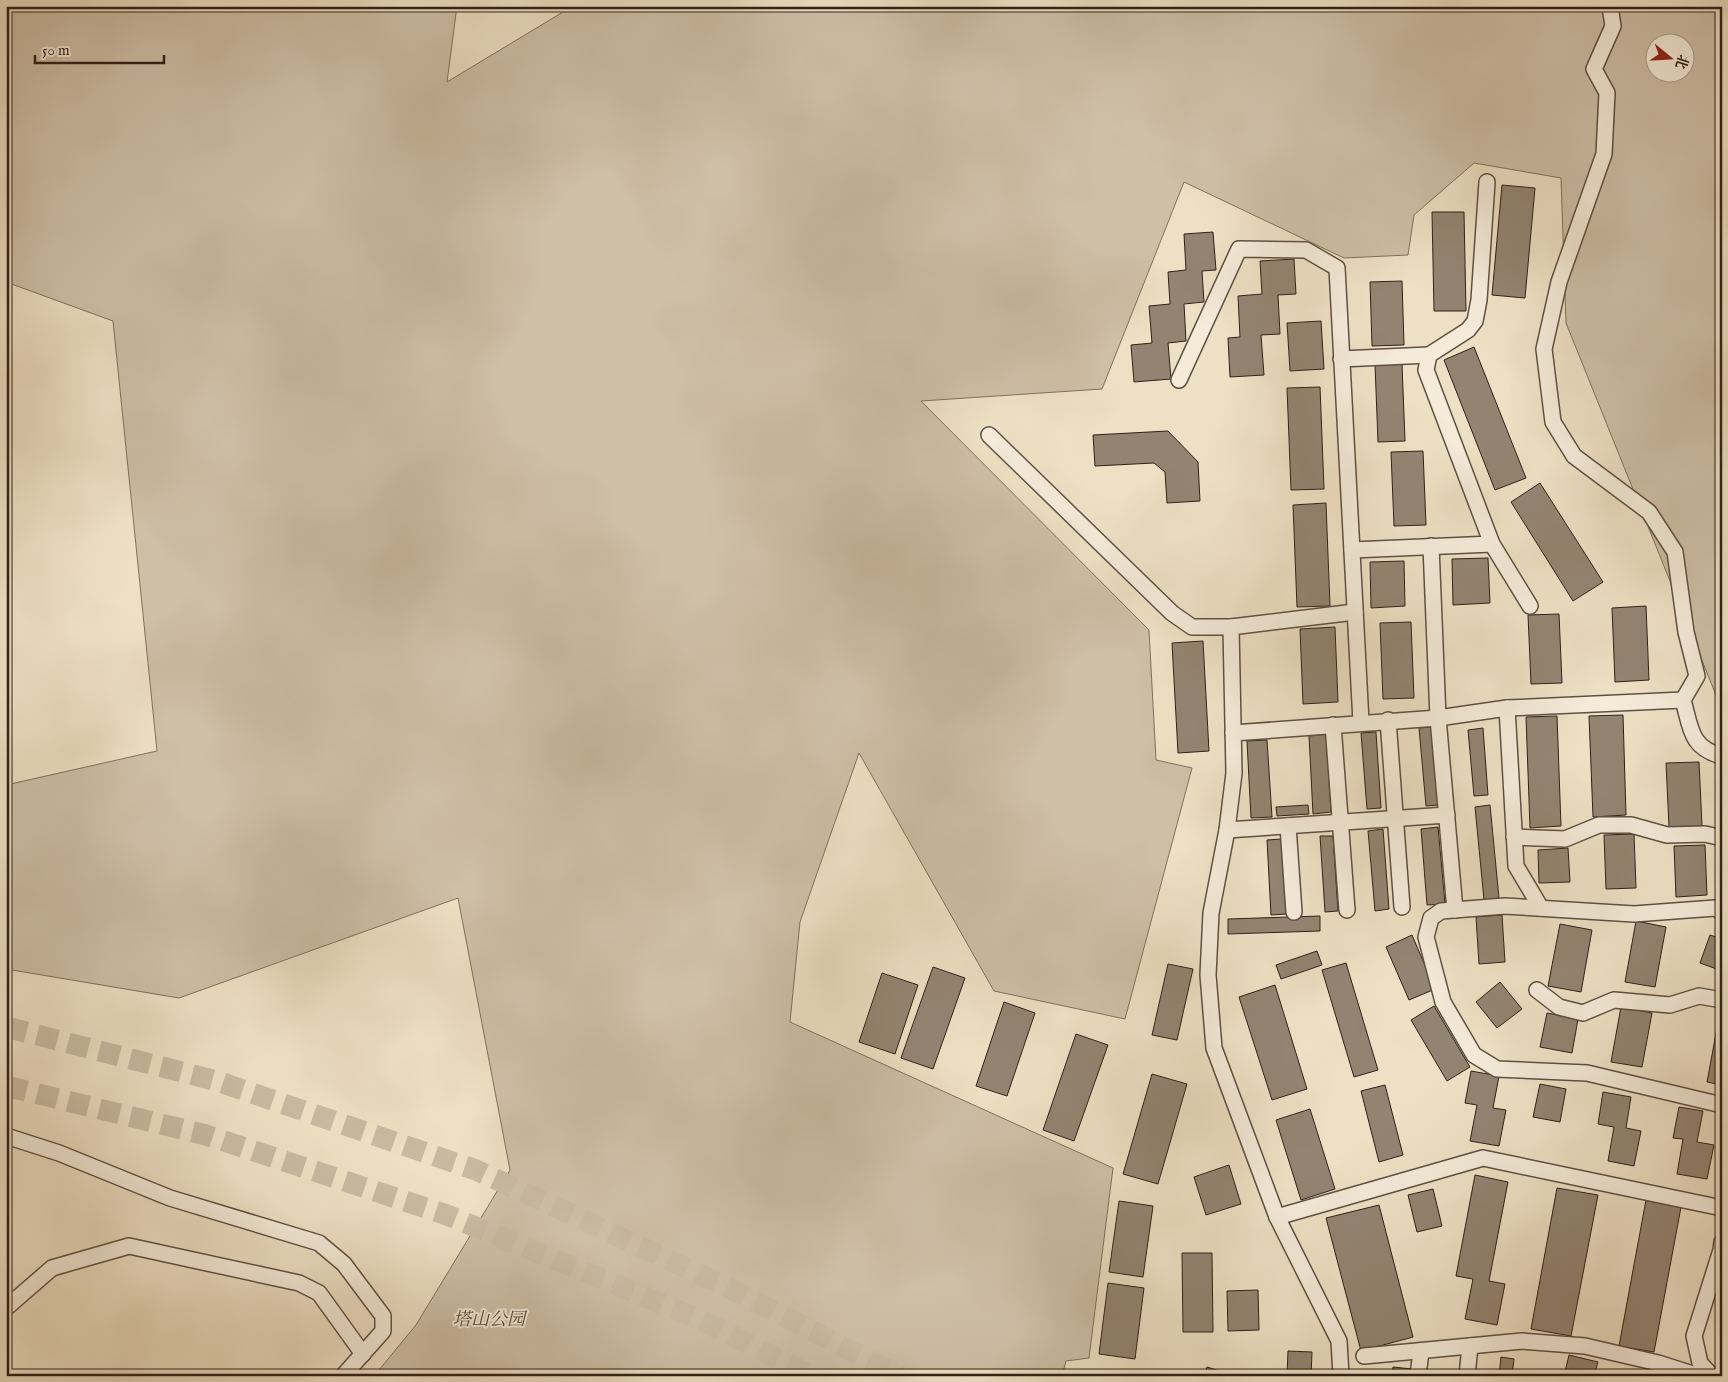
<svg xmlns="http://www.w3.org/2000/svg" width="1728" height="1382" viewBox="0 0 1728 1382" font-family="'IM FELL English','Noto Serif SC',serif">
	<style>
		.green { fill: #cebfa7; stroke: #807060; fill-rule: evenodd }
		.building { fill: #938472; stroke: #31201a }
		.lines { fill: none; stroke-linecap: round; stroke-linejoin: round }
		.secondary-tunnel { stroke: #c8baa2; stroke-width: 21; stroke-dasharray: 21 11; stroke-linecap: butt }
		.minor-casing { stroke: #605044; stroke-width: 18 }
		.minor { stroke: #f4ebd9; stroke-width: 15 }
		.labels { text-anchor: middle; stroke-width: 4; stroke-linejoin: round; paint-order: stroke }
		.park-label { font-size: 18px; font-style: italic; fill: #58483d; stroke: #f4ebd9 }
	</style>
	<rect width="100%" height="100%" fill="#eee0c4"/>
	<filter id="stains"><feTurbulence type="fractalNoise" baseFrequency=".004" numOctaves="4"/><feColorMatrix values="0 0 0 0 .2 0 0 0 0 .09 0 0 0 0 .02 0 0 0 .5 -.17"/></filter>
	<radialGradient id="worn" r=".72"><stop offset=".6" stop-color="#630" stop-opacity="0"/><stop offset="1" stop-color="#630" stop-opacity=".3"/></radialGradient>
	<path class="green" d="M6,6H457L447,82L573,6H1722V710L1566,323L1561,178L1474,163L1414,215L1408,255L1344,258L1184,182L1102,389L921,401L1149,630L1156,760L1192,768L1125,1019L994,991L859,753L800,922L790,1022L1113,1168L1089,1358L1066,1361L1062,1376H374L416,1325L510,1170L458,898L179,998L6,969V785L157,751L113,321L6,282ZM1656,42H1686V72H1656Z"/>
	<g class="building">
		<path d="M1502,185L1535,188L1525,298L1492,295Z"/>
		<path d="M1432,212H1464L1466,311H1434Z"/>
		<path d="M1213,232L1216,270L1202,271L1204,302L1184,304L1186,341L1168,343L1171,379L1134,382L1131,345L1152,343L1149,306L1170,304L1168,272L1186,270L1184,234Z"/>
		<path d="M1294,259L1296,294L1278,295L1280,334L1261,335L1264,375L1230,377L1228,338L1240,337L1238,296L1262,294L1260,261Z"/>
		<path d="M1402,281L1404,345L1372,346L1370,282Z"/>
		<path d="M1321,321L1324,369L1290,371L1287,323Z"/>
		<path d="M1474,347L1526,478L1495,490L1444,360Z"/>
		<path d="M1402,364L1405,441L1378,442L1375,365Z"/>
		<path d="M1320,387L1324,489L1291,490L1287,388Z"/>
		<path d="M1168,431L1198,462L1200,501L1167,503L1165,472L1154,463L1095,466L1093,435Z"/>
		<path d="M1423,451L1426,525L1394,526L1391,452Z"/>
		<path d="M1540,483L1603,582L1573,601L1511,502Z"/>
		<path d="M1326,503L1330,606L1297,607L1293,505Z"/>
		<path d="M1488,558L1490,603L1453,605L1452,559Z"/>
		<path d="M1404,561L1405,606L1371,608L1370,562Z"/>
		<path d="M1646,606L1649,680L1615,682L1612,608Z"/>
		<path d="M1559,614L1562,683L1531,684L1528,615Z"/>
		<path d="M1411,622L1414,698L1383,699L1380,623Z"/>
		<path d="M1335,627L1338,702L1303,704L1300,629Z"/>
		<path d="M1203,641L1209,751L1178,753L1172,643Z"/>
		<path d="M1623,715L1626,815L1593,817L1589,716Z"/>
		<path d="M1557,716L1561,826L1530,828L1526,717Z"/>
		<path d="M1431,727L1439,805L1426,806L1419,728Z"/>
		<path d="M1483,728L1488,795L1474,796L1468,730Z"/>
		<path d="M1376,732L1381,808L1367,809L1361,733Z"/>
		<path d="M1326,734L1331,812L1313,814L1309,736Z"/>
		<path d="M1267,740L1272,817L1251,818L1247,741Z"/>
		<path d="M1699,762L1702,826L1669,827L1666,763Z"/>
		<path d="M1308,805L1309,814L1277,816L1276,807Z"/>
		<path d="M1490,805L1499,898L1484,900L1475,807Z"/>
		<path d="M1438,827L1445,904L1427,905L1421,829Z"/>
		<path d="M1383,829L1389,909L1375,911L1368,831Z"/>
		<path d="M1634,834L1636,888L1606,889L1604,835Z"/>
		<path d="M1320,836H1333L1338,911L1325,912Z"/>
		<path d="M1282,839L1286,914L1271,915L1267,840Z"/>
		<path d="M1705,845L1707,895L1676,897L1674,846Z"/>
		<path d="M1568,848L1570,882L1539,883L1538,850Z"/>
		<path d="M1502,915L1505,962L1479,964L1476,917Z"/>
		<path d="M1320,916V931L1228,934V919Z"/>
		<path d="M1636,921L1666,927L1655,987L1625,982Z"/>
		<path d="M1560,924L1592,930L1581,992L1548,986Z"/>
		<path d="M1412,935L1435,989L1409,1000L1386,947Z"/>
		<path d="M1710,935L1722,939V971L1700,963Z"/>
		<path d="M1317,951L1322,965L1281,979L1276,965Z"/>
		<path d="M1346,963L1378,1070L1354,1077L1322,970Z"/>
		<path d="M1168,964L1193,969L1177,1040L1152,1035Z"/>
		<path d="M933,967L965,978L933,1069L901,1058Z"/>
		<path d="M882,973L918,985L895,1054L859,1042Z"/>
		<path d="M1500,982L1522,1009L1497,1028L1476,1002Z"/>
		<path d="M1275,985L1307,1089L1272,1100L1239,997Z"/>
		<path d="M1004,1002L1035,1013L1007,1096L976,1086Z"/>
		<path d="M1434,1006L1470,1067L1447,1081L1411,1020Z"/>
		<path d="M1621,1007L1652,1013L1642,1067L1611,1062Z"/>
		<path d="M1547,1013L1578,1019L1572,1053L1540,1047Z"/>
		<path d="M1719,1017H1722V1085L1707,1082Z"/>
		<path d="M1076,1034L1108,1045L1074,1141L1043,1130Z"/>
		<path d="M1471,1071L1499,1076L1493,1108L1506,1110L1499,1146L1470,1141L1477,1105L1465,1103Z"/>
		<path d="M1152,1074L1187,1084L1158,1184L1123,1174Z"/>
		<path d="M1540,1084L1566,1089L1560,1122L1533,1117Z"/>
		<path d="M1385,1085L1403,1155L1379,1162L1361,1091Z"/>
		<path d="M1603,1092L1631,1097L1626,1128L1641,1131L1634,1166L1608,1161L1614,1127L1598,1124Z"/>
		<path d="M1679,1107L1703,1111L1697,1142L1714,1145L1707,1179L1677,1174L1683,1139L1673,1138Z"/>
		<path d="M1310,1109L1335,1189L1301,1200L1276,1120Z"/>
		<path d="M1229,1165L1241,1204L1206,1215L1194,1177Z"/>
		<path d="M1475,1175L1508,1182L1489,1281L1505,1284L1497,1325L1465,1319L1473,1279L1456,1276Z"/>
		<path d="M1557,1188L1598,1195L1571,1336L1531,1329Z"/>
		<path d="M1433,1189L1442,1226L1417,1232L1408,1195Z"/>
		<path d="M1646,1200L1681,1207L1654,1352L1619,1346Z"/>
		<path d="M1119,1201L1153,1206L1143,1277L1109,1272Z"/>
		<path d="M1379,1205L1413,1337L1361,1351L1326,1218Z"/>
		<path d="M1182,1253H1212L1213,1332H1183Z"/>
		<path d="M1108,1283L1144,1288L1135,1359L1099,1354Z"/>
		<path d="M1258,1290L1259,1330L1228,1331L1227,1291Z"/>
		<path d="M1288,1351L1312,1352L1311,1376H1287Z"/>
		<path d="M1569,1355L1598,1362L1594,1376H1564Z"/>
		<path d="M1501,1357L1514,1359L1512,1376H1499Z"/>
		<path d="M1207,1367L1236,1376H1204Z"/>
		<path d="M1393,1367L1412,1369L1411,1376H1392Z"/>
	</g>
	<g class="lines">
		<g class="secondary-tunnel">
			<path d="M6,1027L217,1081L476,1170L727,1287L900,1376"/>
			<path d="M6,1086L206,1135L447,1215L701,1320L812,1376"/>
		</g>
		<g class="minor-casing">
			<g id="minor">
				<path d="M1610,6L1613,26L1594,69L1607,93L1604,154L1559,282L1544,349L1553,422L1574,456L1649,512L1675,552L1686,632L1697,676L1683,700C1691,728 1690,748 1722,756"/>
				<path d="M1487,182L1479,300L1475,321L1468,330L1429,355L1426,370L1492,544L1530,606"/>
				<path d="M1341,359L1429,355"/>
				<path d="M1179,380L1239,249L1306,250L1337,268L1361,722"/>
				<path d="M989,435L1172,613L1192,627H1231L1234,773L1227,830L1211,913L1208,975L1214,1048L1277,1217L1339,1341L1341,1376"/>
				<path d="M1431,546L1438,718L1455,910"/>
				<path d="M1352,550L1492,544"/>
				<path d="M1231,627L1355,612"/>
				<path d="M1507,708L1516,866L1541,908"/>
				<path d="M1388,720L1402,907"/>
				<path d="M1333,725L1347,910"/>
				<path d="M1233,733L1438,718L1507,708L1683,700"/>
				<path d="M1288,826L1294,912"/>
				<path d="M1227,830L1447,815"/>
				<path d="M1514,837L1565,839L1599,825H1631L1667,835L1705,834L1722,838"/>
				<path d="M1722,912L1715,908L1634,914L1505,906L1441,911L1431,918L1426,937L1443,1002L1474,1055L1497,1069L1587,1073L1722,1105"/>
				<path d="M1537,990L1559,1007L1583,1013L1614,1000L1670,1005L1699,996L1722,1000"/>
				<path d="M6,1136L59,1153L170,1198L319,1243L344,1264L383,1316V1331L343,1376"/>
				<path d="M1277,1217L1483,1158L1722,1208"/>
				<path d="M6,1308L52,1268L129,1246L299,1283L319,1293L363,1354"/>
				<path d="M1364,1356L1522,1341L1585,1346L1658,1363L1699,1376"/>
				<path d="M1418,1376L1421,1351"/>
				<path d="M1467,1376L1470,1346"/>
				<path d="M1712,1376L1700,1363L1694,1336L1721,1250L1722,1242"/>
			</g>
		</g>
		<use href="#minor" class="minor"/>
	</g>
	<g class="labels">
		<g class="park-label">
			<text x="489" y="1325">塔山公园</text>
		</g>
	</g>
	<rect width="1728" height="1382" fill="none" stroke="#eee0c4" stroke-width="25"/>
	<rect x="8" y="8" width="1713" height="1367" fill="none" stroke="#31201a" stroke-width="2.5"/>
	<rect x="12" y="12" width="1703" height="1357" fill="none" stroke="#31201a"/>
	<g transform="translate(1670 58) rotate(108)"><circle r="24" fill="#f4ebd9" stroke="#a69a8d"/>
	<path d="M0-4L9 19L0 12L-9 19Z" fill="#8f2418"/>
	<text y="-8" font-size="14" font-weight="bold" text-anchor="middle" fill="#31201a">北</text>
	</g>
	<path d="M35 55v8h129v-8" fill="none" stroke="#31201a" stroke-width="2.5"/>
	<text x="42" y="55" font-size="15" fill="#31201a" stroke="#f4ebd9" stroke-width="4" paint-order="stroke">50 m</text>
	<rect width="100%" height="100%" filter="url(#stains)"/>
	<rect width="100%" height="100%" fill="url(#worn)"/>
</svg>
